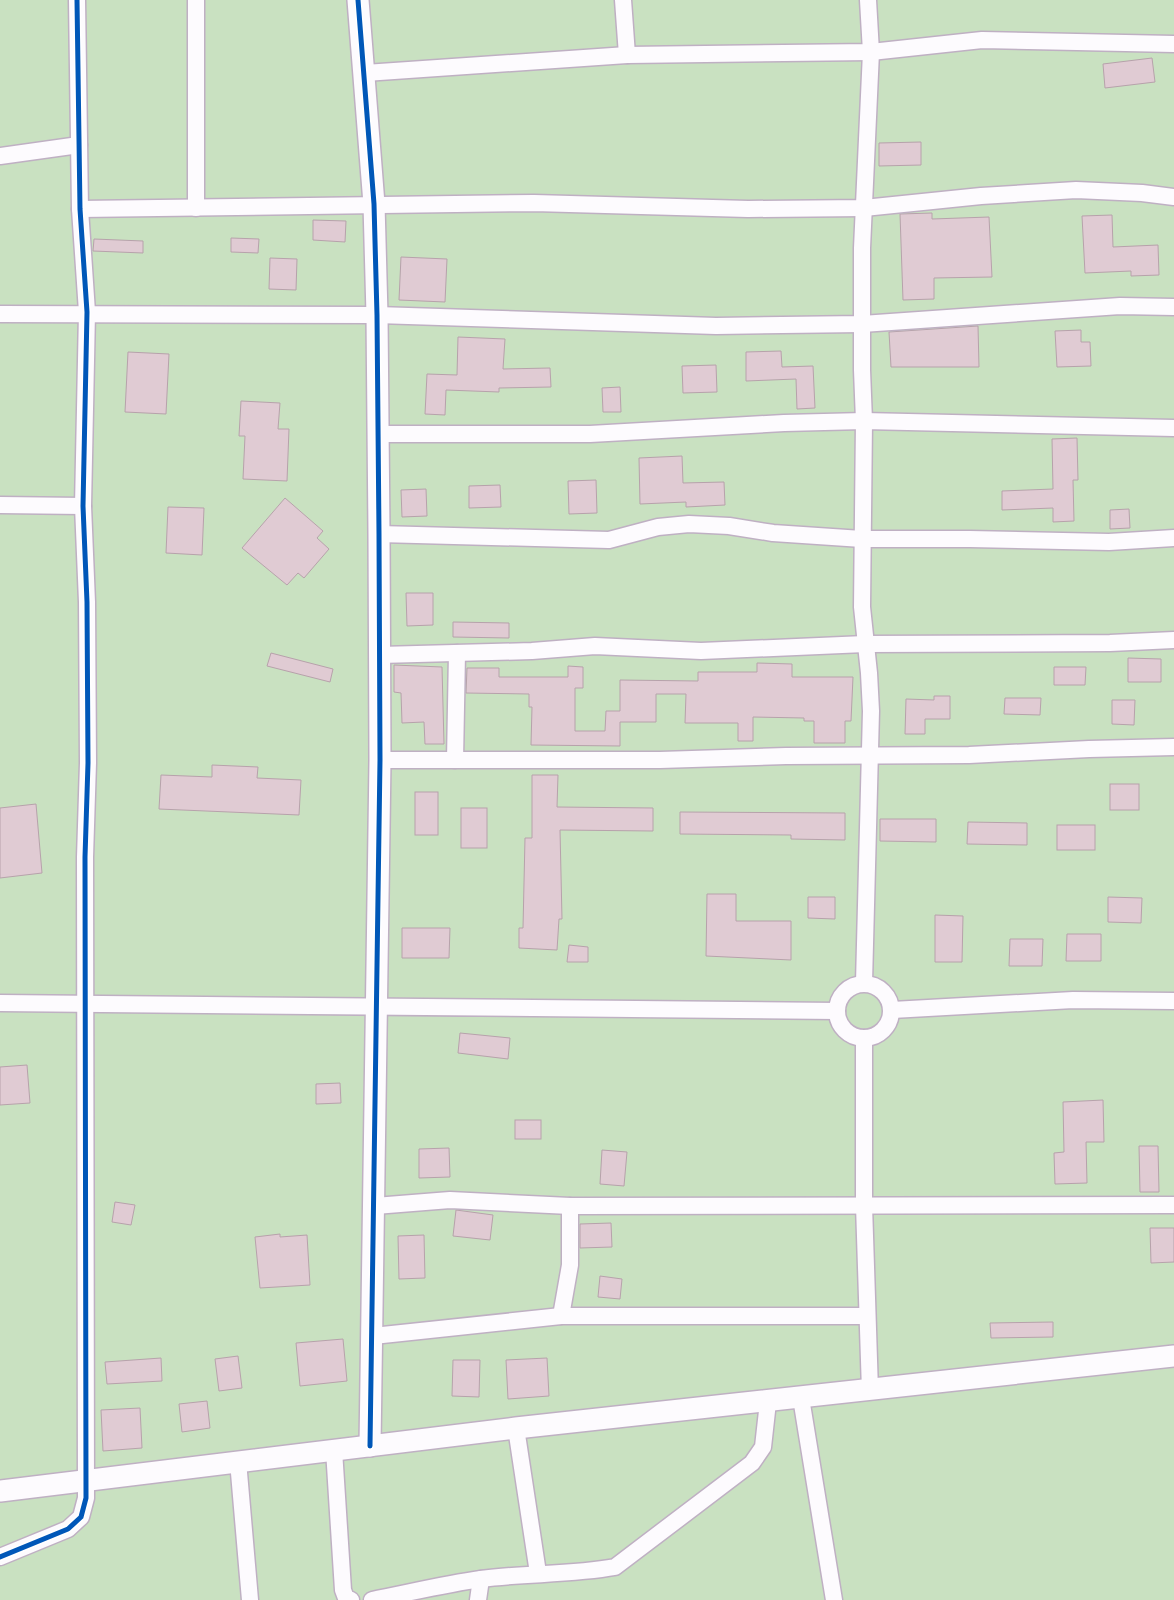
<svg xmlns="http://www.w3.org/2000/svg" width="1174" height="1600" viewBox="0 0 1174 1600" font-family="Poppins,sans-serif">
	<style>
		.green { fill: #c9e1c1 }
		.building { fill: #e0cbd3; stroke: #b7a2ab }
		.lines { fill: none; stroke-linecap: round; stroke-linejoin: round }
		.minor-casing { stroke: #bfb0c3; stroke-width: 19 }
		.tertiary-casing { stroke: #bfb0c3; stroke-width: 24 }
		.minor { stroke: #fdfbfe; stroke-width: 16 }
		.tertiary { stroke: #fdfbfe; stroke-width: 21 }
		.cycleway-casing { stroke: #fff; stroke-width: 8 }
		.cycleway { stroke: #0057b8; stroke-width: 5 }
	</style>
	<rect width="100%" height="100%" fill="#f2e3f6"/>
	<rect class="green" x="0" y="0" width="1174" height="1600"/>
	<g class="building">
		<path d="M1152,58L1155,82L1105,88L1103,64Z"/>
		<path d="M921,142V165L879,166V143Z"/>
		<path d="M932,213V219L989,217L992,277L934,278V299L903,300L900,214Z"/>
		<path d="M1112,215L1113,247L1158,245L1159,275L1131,276V271L1085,273L1082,216Z"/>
		<path d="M313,220L346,221L345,242L313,240Z"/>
		<path d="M231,238L259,239L258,253L231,252Z"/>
		<path d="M94,239L143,241V253L93,251Z"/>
		<path d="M401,257L447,259L445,302L399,300Z"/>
		<path d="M270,258L297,259L296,290L269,289Z"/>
		<path d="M978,326L979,367H891L889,332Z"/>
		<path d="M1081,330V342H1090L1091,366L1057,367L1055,331Z"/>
		<path d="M458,337L505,339L503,369L550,368L551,387L499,388V392L446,390L445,415L425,414L427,374L457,375Z"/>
		<path d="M781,351L782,367L813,366L815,408L797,409L796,379L746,381V352Z"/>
		<path d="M128,352L169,354L166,414L125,412Z"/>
		<path d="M716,365L717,392L683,393L682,366Z"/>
		<path d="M620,387L621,412H603L602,388Z"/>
		<path d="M241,401L280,403L278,429H289L287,481L243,479L245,436H239Z"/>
		<path d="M1077,438L1078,480H1073L1074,521L1053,522V508L1002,510V491L1053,489L1052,439Z"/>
		<path d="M682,456L683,483L724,482L725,505L686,507V502L640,504L639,458Z"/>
		<path d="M596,480L597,513L569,514L568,481Z"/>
		<path d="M500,485L501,507L469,508V486Z"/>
		<path d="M426,489L427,516L402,517L401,490Z"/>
		<path d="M285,498L323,531L317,538L329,549L304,578L298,573L287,585L242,548Z"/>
		<path d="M168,507L204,508L202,555L166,553Z"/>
		<path d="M1129,509L1130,528L1110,529V510Z"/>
		<path d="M406,593H433V625L407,626Z"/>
		<path d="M453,622L509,623V638L453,637Z"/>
		<path d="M271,653L333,669L330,682L267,666Z"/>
		<path d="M1128,658L1161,659V682H1128Z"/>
		<path d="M757,663L792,664V677H853L851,721H845V743H814V721H804V718L753,717V741H738V723H685L686,694H656V722H620V746L531,745L532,707H529V694L466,693L467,668H499V677H568V666L583,667V688H575V731H605L606,711H620V680L698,681V672H757Z"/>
		<path d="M394,665L442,667L444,744H425L424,722L402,723L401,693L394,692Z"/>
		<path d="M1054,667H1086L1085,685H1054Z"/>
		<path d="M934,696H950V719H925V734H905L906,699L934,700Z"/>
		<path d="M1005,698H1041L1040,715L1004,714Z"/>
		<path d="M1112,700H1135L1134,725L1112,724Z"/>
		<path d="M212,765L258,767L257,778L301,780L299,815L159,809L161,775L212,777Z"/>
		<path d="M532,775H558L557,807L653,808V831L560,830L562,919H559L557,950L519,948V928H523L525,838H532Z"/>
		<rect x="1110" y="784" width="29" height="26"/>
		<rect x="415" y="792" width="23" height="43"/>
		<path d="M36,804L42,873L0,878V808Z"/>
		<rect x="461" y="808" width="26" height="40"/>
		<path d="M680,812L845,813V840L791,839V835L680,834Z"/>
		<path d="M880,819H936V842L880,841Z"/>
		<path d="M968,822L1027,823V845L967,844Z"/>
		<rect x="1057" y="825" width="38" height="25"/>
		<path d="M707,894H736V921H791V960L706,956Z"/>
		<path d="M808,897H835V919L808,918Z"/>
		<path d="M1108,897L1142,898L1141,923L1108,922Z"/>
		<path d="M935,915L963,916L962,962H935Z"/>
		<path d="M402,928H450L449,958H402Z"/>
		<path d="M1067,934H1101V961H1066Z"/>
		<path d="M1010,939H1043L1042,966H1009Z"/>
		<path d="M569,945L588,947V962H567Z"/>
		<path d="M460,1033L510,1038L508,1059L458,1053Z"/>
		<path d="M27,1065L30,1103L0,1105V1067Z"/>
		<path d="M340,1083L341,1103L316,1104V1084Z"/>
		<path d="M1103,1100L1104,1142H1086L1087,1183L1055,1184L1054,1153L1064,1152L1063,1102Z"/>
		<rect x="515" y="1120" width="26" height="19"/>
		<path d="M1139,1146H1158L1159,1192H1140Z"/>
		<path d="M449,1148L450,1177L419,1178V1149Z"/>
		<path d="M602,1150L627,1152L624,1186L600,1184Z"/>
		<path d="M115,1202L135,1205L131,1225L112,1222Z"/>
		<path d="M456,1210L493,1215L490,1240L453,1236Z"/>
		<path d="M611,1223L612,1247L580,1248V1224Z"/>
		<path d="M1150,1228H1174V1262L1151,1263Z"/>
		<path d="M280,1234V1237L307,1235L310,1285L260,1288L255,1237Z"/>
		<path d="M424,1235L425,1278L399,1279L398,1236Z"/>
		<path d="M600,1276L622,1279L620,1299L598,1297Z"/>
		<path d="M1053,1322V1337L991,1338L990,1323Z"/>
		<path d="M343,1339L347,1381L300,1386L296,1343Z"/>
		<path d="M238,1356L242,1388L219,1391L215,1359Z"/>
		<path d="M161,1358L162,1381L107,1384L105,1362Z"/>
		<path d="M547,1358L549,1396L508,1399L506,1360Z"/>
		<path d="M453,1360H480L479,1397L452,1396Z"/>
		<path d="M207,1401L210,1428L182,1432L179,1404Z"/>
		<path d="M140,1408L142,1448L103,1451L101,1410Z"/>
	</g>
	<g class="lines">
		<g class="minor-casing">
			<g id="minor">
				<path d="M196,0V208"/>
				<path d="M623,0L627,55"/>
				<path d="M365,73L627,55L871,52L982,40L1174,44"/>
				<path d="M0,156L79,145"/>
				<path d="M80,209L534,203L748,209L864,208L981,196L1076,190L1142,193L1174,197"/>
				<path d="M0,314L377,315L716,326L862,324L1120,306L1174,307"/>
				<path d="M378,434H590L784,423L864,421L1174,428"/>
				<path d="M0,505L83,506"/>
				<path d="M379,534L609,540L658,527L689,524L729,526L773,533L862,539H970L1109,542L1174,538"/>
				<path d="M380,655L532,651L595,646L701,651L865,644L1110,643L1174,640"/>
				<path d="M380,760H660L786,756L969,755L1089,749L1174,747"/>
				<path d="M455,760L457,653"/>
				<path d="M864,983L871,711L869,673L862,607L864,421L862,370V248L871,52L868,0"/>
				<circle cx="864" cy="1011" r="27"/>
				<path d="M0,1003L837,1011"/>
				<path d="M892,1010L1073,1000L1174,1001"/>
				<path d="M864,1038V1205L870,1391"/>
				<path d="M375,1206L450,1200L570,1206L1174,1205"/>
				<path d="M561,1316L570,1265V1206"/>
				<path d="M373,1336L561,1316H867"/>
				<path d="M801,1398L834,1600"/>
				<path d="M516,1428L538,1573"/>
				<path d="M334,1450L343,1590L346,1598L351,1600"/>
				<path d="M238,1461L250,1600"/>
				<path d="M0,1557L68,1529L81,1517L86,1498L85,857L88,763L87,602L83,506L87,312L80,209L77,0"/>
				<path d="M372,1600C408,1593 445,1584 481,1579C526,1573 571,1575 615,1567L752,1463L763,1447L768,1402"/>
				<path d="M478,1600L481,1579"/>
			</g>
		</g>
		<g class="tertiary-casing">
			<g id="tertiary">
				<path d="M358,0L374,204L377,315L379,534L380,760L370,1446"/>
				<path d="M0,1491L516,1428L1174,1356"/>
			</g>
		</g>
		<use href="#minor" class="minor"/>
		<use href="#tertiary" class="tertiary"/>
		<g class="cycleway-casing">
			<g id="cycleway">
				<path d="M358,0L374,204L377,315L379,534L380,760L370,1446"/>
				<path d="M0,1557L68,1529L81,1517L86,1498L85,857L88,763L87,602L83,506L87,312L80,209L77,0"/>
			</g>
		</g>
		<use href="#cycleway" class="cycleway"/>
	</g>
</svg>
